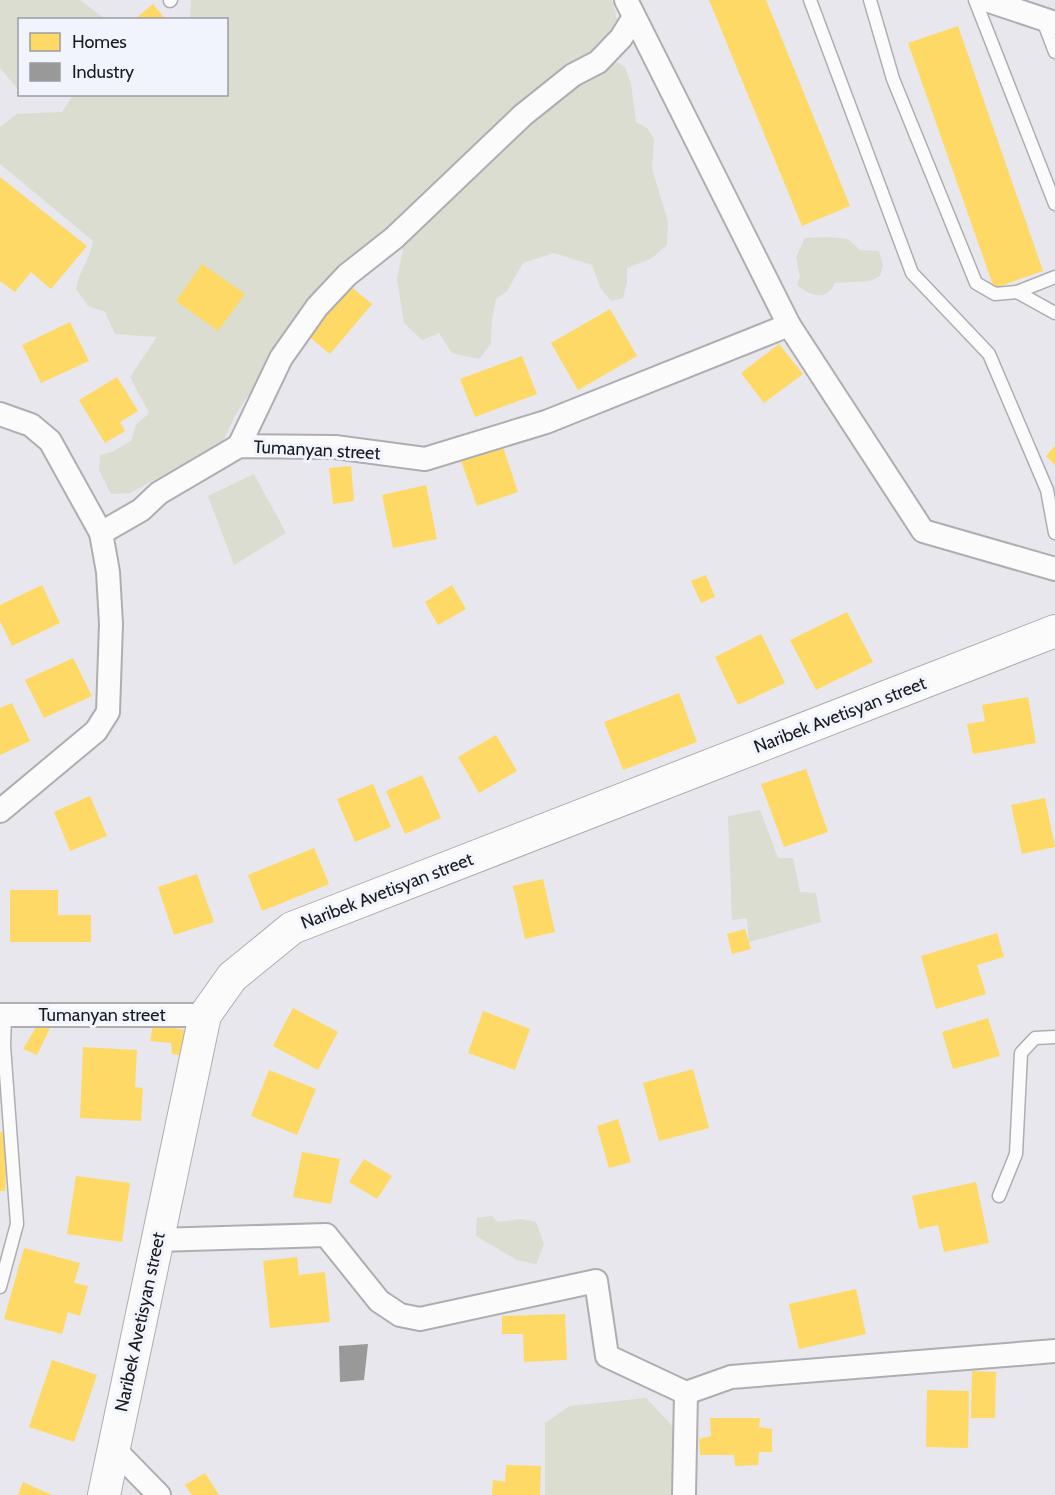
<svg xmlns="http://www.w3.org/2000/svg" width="1055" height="1495" viewBox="0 0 1055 1495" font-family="Cabin,sans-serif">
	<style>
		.green { fill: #dbddd0 }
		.homes { fill: #ffd966 }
		.industry { fill: #999 }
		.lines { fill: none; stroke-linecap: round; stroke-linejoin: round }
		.lane-casing { stroke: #aeaeb2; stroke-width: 15 }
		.street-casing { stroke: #aeaeb2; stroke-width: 26 }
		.secondary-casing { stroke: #aeaeb2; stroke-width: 34 }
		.lane { stroke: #fbfbfc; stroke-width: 12 }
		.street { stroke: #fbfbfc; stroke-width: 22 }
		.secondary { stroke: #fbfbfc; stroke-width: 32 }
		.labels { text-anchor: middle; stroke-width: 6; stroke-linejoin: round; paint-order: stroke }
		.street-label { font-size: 18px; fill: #191a1d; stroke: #f1f3fd }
	</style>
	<rect width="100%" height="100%" fill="#e7e7ed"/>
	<g class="green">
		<path d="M0,0H80L105,19L20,20L19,90L0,68Z"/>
		<path d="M191,0H612L618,23L615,61L625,67L631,84L636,122L647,128L654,139L652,169L668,221L667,245L652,258L627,268V282L623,298L611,301L601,289L592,265L554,253L523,263L507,291L496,299L492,318L491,344L479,359L452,353L439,333L422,340L404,323L397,279L404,244L347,263L270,362L236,414L222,443L130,493L111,494L99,470L100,455L112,452L131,441L136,425L149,413L130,377L157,337L115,334L105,312L88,306L76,289C79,271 90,259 93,241L0,164V127L17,114L62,112L73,95L226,94V20L190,19Z"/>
		<path d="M827,237L848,239L860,250L879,251L883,265L880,276L870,281L835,283C826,302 811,296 797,285L800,276L796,257L805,238Z"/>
		<path d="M254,474L286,533L234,565L208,496Z"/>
		<path d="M760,810L778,858H793L800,892L816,893L821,922L749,942L747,918L732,920L728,816Z"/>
		<path d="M492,1216L498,1222L521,1219L536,1222L544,1244L536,1264L517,1260L476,1236L477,1218Z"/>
		<path d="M646,1398L676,1430L675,1495H545V1423L570,1406Z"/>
	</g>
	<g class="homes">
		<path d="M709,0H766L850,206L802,226Z"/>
		<path d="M153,4L166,20H134Z"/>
		<path d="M958,26L1043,271L994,288L908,43Z"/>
		<path d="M0,177L87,246L51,289L31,272L15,292L0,281Z"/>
		<path d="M202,264L245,294L218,331L176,301Z"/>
		<path d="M349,285L372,304L330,354L307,335Z"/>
		<path d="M610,309L637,356L578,390L551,343Z"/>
		<path d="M70,322L89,361L41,383L22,345Z"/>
		<path d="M779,344L803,374L764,403L741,373Z"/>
		<path d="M522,356L537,394L475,417L460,379Z"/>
		<path d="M117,377L138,411L120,422L125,431L105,443L79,400Z"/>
		<path d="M501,441L518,492L477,506L459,455Z"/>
		<path d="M1055,446V465L1046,456Z"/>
		<path d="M351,466L354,501L333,504L329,468Z"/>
		<path d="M426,485L437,539L393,548L382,495Z"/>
		<path d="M706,575L715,597L701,603L691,581Z"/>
		<path d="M42,585L60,623L12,646L0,621V605Z"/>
		<path d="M452,585L466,609L438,625L425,602Z"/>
		<path d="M847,612L873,662L816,690L790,640Z"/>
		<path d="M761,634L785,683L738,705L715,657Z"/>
		<path d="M73,658L92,696L44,718L25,680Z"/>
		<path d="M679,693L697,742L623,770L604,722Z"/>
		<path d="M1028,697L1036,743L973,754L967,724L985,721L982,705Z"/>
		<path d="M12,703L30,741L0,755V708Z"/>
		<path d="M496,735L517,771L479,793L458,757Z"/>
		<path d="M806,769L828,832L784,847L761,784Z"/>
		<path d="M422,775L441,818L405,834L386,791Z"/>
		<path d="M373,784L391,827L355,842L337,799Z"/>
		<path d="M90,796L107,836L70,851L54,812Z"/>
		<path d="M1045,798L1055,847L1022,854L1011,805Z"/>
		<path d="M314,848L329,884L262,911L248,875Z"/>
		<path d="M197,874L214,922L174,935L158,887Z"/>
		<path d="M543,879L555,932L525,939L513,886Z"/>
		<path d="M10,890H58V915H91V942H10Z"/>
		<path d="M745,929L751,949L732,954L727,934Z"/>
		<path d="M997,933L1004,957L977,965L986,994L936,1009L921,956Z"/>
		<path d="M293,1008L338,1032L318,1070L273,1046Z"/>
		<path d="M483,1011L530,1029L515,1070L468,1053Z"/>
		<path d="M988,1018L1000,1056L953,1069L942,1032Z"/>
		<path d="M38,1024L51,1026L37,1055L23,1049Z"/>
		<path d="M153,1024L189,1031L185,1056L172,1054L171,1043L150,1041Z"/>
		<path d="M83,1047L137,1050L135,1087L143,1088L141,1121L80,1118Z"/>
		<path d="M693,1069L709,1128L659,1141L643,1083Z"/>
		<path d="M269,1070L316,1089L297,1135L251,1116Z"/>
		<path d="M618,1119L631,1162L609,1168L597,1126Z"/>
		<path d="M0,1132H8L5,1191H0Z"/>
		<path d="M302,1152L340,1159L331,1204L293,1197Z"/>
		<path d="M364,1159L392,1176L377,1199L349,1182Z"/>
		<path d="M76,1176L130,1183L122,1242L67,1234Z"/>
		<path d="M976,1182L989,1243L944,1252L938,1225L919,1229L912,1196Z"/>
		<path d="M24,1248L80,1263L74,1283L88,1286L80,1316L68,1312L62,1334L4,1319Z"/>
		<path d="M297,1257L299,1275L325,1272L330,1322L270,1328L263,1261Z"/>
		<path d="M856,1289L866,1334L799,1349L789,1304Z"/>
		<path d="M565,1314L567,1360L524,1362L523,1334H502V1316Z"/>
		<path d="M52,1360L97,1375L74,1442L29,1427Z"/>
		<path d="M972,1371L996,1372L995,1418H971Z"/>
		<path d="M927,1390L969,1391L968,1448L926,1447Z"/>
		<path d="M710,1418H760L759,1427L772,1429V1452H759L758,1465L735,1466L734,1455H700L699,1439L711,1436Z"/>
		<path d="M506,1465L541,1466L540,1495H492L493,1480L505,1482Z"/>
		<path d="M205,1473L219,1495H192L185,1485Z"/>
		<path d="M23,1482L52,1495H18Z"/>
	</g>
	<path class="industry" d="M368,1344L364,1380L340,1382L339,1346Z"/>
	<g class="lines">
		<g class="lane-casing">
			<g id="lane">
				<path d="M810,0L912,273L989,354L1047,490L1055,533"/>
				<path d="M870,0L893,79L976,283L995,294L1017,292"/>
				<path d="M975,0L1055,204"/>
				<path d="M170,1L171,0"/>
				<path d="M1042,18L1055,52"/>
				<path d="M1055,277L1017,292L1055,313"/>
				<path d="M999,1196L1016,1154L1021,1053L1035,1038L1055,1037"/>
				<path d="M0,1287L17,1224L4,1046L5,1015"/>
			</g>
		</g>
		<g class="street-casing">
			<g id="street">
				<path d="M626,0L789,325L923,531L1055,569"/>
				<path d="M986,0L1055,23"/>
				<path d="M0,414L31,425L50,441L101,533"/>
				<path d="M239,446L281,358L317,307L347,275L394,238L523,115L573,75L598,62L621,38L634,17"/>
				<path d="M0,811L96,731L108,712L111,624L108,572L101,533L141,510L159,493L239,446L335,447L425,459L546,422L789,325"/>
				<path d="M0,1015H205"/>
				<path d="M157,1240L326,1235L379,1301L400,1315L420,1319L596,1281L607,1356L686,1393L731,1377L1055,1351"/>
				<path d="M114,1449L159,1495"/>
				<path d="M684,1495L686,1393"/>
			</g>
		</g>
		<g class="secondary-casing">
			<path id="secondary" d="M104,1495L205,1015L232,977L292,928L1055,631"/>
		</g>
		<use href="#lane" class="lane"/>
		<use href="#street" class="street"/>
		<use href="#secondary" class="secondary"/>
	</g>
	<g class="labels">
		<g class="street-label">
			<text transform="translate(317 450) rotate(3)" y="6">Tumanyan street</text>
			<text transform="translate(840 715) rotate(-21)" y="6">Naribek Avetisyan street</text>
			<text transform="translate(387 891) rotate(-21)" y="6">Naribek Avetisyan street</text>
			<text x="102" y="1021">Tumanyan street</text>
			<text transform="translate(140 1322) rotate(-78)" y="6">Naribek Avetisyan street</text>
		</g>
	</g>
	<rect x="18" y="18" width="210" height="78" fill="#f1f3fd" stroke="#9b9ca3" stroke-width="1.5"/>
	<rect x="30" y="33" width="30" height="18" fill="#ffd966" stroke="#9b9ca3" stroke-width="1.5"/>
	<text x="72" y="48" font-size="18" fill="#191a1d">Homes</text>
	<rect x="30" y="63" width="30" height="18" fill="#999999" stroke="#9b9ca3" stroke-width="1.5"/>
	<text x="72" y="78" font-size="18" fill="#191a1d">Industry</text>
</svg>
